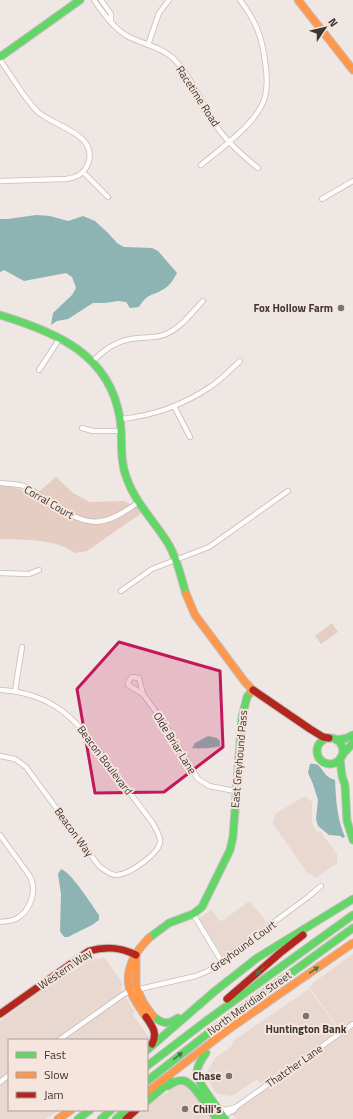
<svg xmlns="http://www.w3.org/2000/svg" width="353" height="1119" viewBox="0 0 353 1119" font-family="'Titillium Web',sans-serif">
	<style>
		.built { fill: #e8d8d0 }
		.green { fill: #e5cdc1 }
		.water { fill: #8db4b2 }
		.lines { fill: none; stroke-linecap: round; stroke-linejoin: round }
		.street-casing { stroke: #c3bdb9; stroke-width: 6 }
		.fast-casing { stroke: #c3bdb9; stroke-width: 9 }
		.slow-casing { stroke: #c3bdb9; stroke-width: 9 }
		.jam-casing { stroke: #c3bdb9; stroke-width: 9 }
		.street { stroke: #fdfbfb; stroke-width: 4.5 }
		.fast { stroke: #63d668; stroke-width: 7 }
		.slow { stroke: #ff974d; stroke-width: 7 }
		.jam { stroke: #b3261e; stroke-width: 7 }
		.oneway { fill: #4c7648 }
		.marked { fill: #c2185b; fill-opacity: 0.2; stroke: #c2185b; stroke-width: 3; stroke-linejoin: round }
		.poi-dot { fill: #7b7471; stroke: #f5e5dd; stroke-width: 1.5 }
		.labels { text-anchor: middle; stroke-width: 4; stroke-linejoin: round; paint-order: stroke }
		.street-label { font-size: 11px; fill: #3c3633; stroke: #f5e5dd }
		.poi-label { font-size: 11px; font-weight: bold; fill: #3c3633; stroke: #f5e5dd; text-anchor: end }
	</style>
	<rect width="100%" height="100%" fill="#efe7e3"/>
	<g class="built">
		<path d="M305,796L312,802V823L318,833L320,831L337,854V863L316,878L307,872L273,824L275,814Z"/>
		<path d="M248,902H250L267,922L224,956L222,955L199,919L211,910L220,921H222Z"/>
		<path d="M353,954V1020L340,1030L310,988L313,983Z"/>
		<path d="M94,956L95,958L100,959L104,957L123,984L121,988L127,1000L135,1012L132,1014L149,1037L148,1041L147,1042V1040H9V1110H60L45,1119H0V1021L69,971L71,973Z"/>
		<path d="M309,989L337,1027V1031L287,1067L260,1084L257,1079L232,1096L218,1094L214,1090L208,1080L206,1074L215,1058L232,1046L233,1041Z"/>
		<path d="M353,1028V1119H236L232,1114Z"/>
		<path d="M181,1084L189,1086L211,1119H133L144,1110H147V1107L150,1103Z"/>
	</g>
	<g class="green">
		<path d="M56,477L73,493L90,502L124,501L136,507L140,505L143,512L87,551L75,553C54,538 24,540 0,539V484L20,489L34,496Z"/>
		<path d="M332,623L338,632L321,644L315,636Z"/>
	</g>
	<g class="water">
		<path d="M36,215L50,216L68,221L83,216L95,221L108,233L117,243L124,247L152,248L158,251L177,273C173,280 169,287 162,290C150,297 148,293 139,307L130,308L126,302L118,301L105,303H93L68,319L57,321L51,325L53,313L72,295L76,288L72,277L66,273L24,281L4,270L0,272V219H8Z"/>
		<path d="M208,736L217,738L220,741V746C215,748 197,749 192,748L195,743Z"/>
		<path d="M310,764C320,763 320,768 326,775C328,777 332,779 335,780C336,800 337,819 345,837L342,838L341,836L329,835L318,826L316,819L318,800L313,784L308,773Z"/>
		<path d="M61,869C72,873 91,904 99,915V920L92,925L68,937H64L60,931L61,894L58,874Z"/>
	</g>
	<g class="lines">
		<g class="street-casing">
			<g id="street">
				<path d="M94,0C103,13 115,30 129,37C143,44 161,47 173,58C191,76 203,106 217,127C228,143 243,156 258,168"/>
				<path d="M101,0L111,14V21"/>
				<path d="M148,45L159,13L169,0"/>
				<path d="M0,60C11,75 25,100 38,112C55,127 99,134 88,164C84,174 75,178 66,179L0,181"/>
				<path d="M201,165C221,148 258,123 265,97C268,85 267,73 265,61C262,36 255,20 240,0"/>
				<path d="M83,172L108,197"/>
				<path d="M322,199L353,181"/>
				<path d="M93,361C106,348 119,339 139,338C148,337 157,338 166,334C181,328 192,312 203,301"/>
				<path d="M39,370L60,338"/>
				<path d="M174,406L190,437"/>
				<path d="M121,419C152,416 183,405 210,387C221,380 230,370 240,361"/>
				<path d="M82,428L93,431H121"/>
				<path d="M0,483C8,484 17,484 24,486C33,490 41,496 48,501C87,527 101,530 140,501"/>
				<path d="M0,573L29,574L39,570"/>
				<path d="M121,591L152,569L209,547L288,491"/>
				<path d="M0,690C56,693 78,722 108,763C123,783 137,803 152,822C155,827 161,836 160,842C158,855 127,876 115,875C109,874 103,869 99,866L26,767L15,759L0,756"/>
				<path d="M15,691L22,647"/>
				<path d="M143,694L139,678L132,677L129,680L128,685L143,694L164,723L198,779L209,786L235,791"/>
				<path d="M0,835L29,875C38,889 31,911 16,919C11,921 5,922 0,922"/>
				<path d="M193,914L222,962"/>
				<path d="M59,1040L124,994L131,991L196,976L208,971L308,897L321,886"/>
				<path d="M0,1082L9,1075"/>
				<path d="M218,1108L226,1110L236,1107"/>
				<path d="M223,1116L234,1110L236,1107L353,1024"/>
			</g>
		</g>
		<g class="fast-casing">
			<g id="fast">
				<path d="M0,57L80,0"/>
				<path d="M0,315C56,332 110,354 120,419C123,439 119,460 127,479C136,504 156,523 169,545C178,561 181,577 186,594"/>
				<circle cx="330" cy="751" r="13"/>
				<path d="M337,740L347,738L353,735"/>
				<path d="M342,755L353,743"/>
				<path d="M340,759L342,776L345,785L347,821L353,840"/>
				<path d="M149,938L169,923L193,914L202,907L230,850L233,837L242,717L247,697L251,692"/>
				<path d="M153,1016C162,1024 168,1025 178,1018"/>
				<path d="M147,1050L215,991L257,958L353,899"/>
				<path d="M147,1066L206,1021L353,915"/>
				<path d="M147,1081L206,1035L353,928"/>
				<path d="M168,1086C182,1076 188,1080 198,1093"/>
				<path d="M204,1089L225,1119"/>
				<path d="M204,1089C194,1073 195,1068 206,1053"/>
				<path d="M198,1093L217,1119"/>
				<path d="M147,1101L171,1081"/>
				<path d="M78,1119L90,1110"/>
				<path d="M101,1119L111,1110"/>
				<path d="M116,1119L126,1110"/>
			</g>
		</g>
		<g class="slow-casing">
			<g id="slow">
				<path d="M298,0L353,70"/>
				<path d="M186,594L195,615L245,682L253,690L251,692"/>
				<path d="M136,955V986L143,1002L153,1016"/>
				<path d="M146,1017C140,1008 132,998 129,987C125,967 136,951 149,938"/>
				<path d="M147,1092L229,1029L353,943"/>
				<path d="M58,1119L71,1110"/>
			</g>
		</g>
		<g class="jam-casing">
			<g id="jam">
				<path d="M253,690L310,729L323,737L329,738"/>
				<path d="M227,999L280,953L303,935"/>
				<path d="M0,1014L89,951C106,946 120,947 136,955"/>
				<path d="M146,1017C152,1026 158,1033 152,1044"/>
				<path d="M126,1119L136,1110"/>
			</g>
		</g>
		<use href="#street" class="street"/>
		<use href="#fast" class="fast"/>
		<use href="#slow" class="slow"/>
		<use href="#jam" class="jam"/>
	</g>
	<defs><path id="oneway-solid" d="M-6-.8H1V-3.2L6.5 0L1 3.2V.8H-6Z"/></defs>
	<g class="oneway">
		<use href="#oneway-solid" transform="translate(314 970) rotate(-35)"/>
		<use href="#oneway-solid" transform="translate(260 971) rotate(137)"/>
		<use href="#oneway-solid" transform="translate(178 1056) rotate(-38)"/>
	</g>
	<path class="marked" d="M119,642L220,671L223,747L164,792L95,793L77,689Z"/>
	<g class="poi-dot">
		<circle cx="341" cy="308" r="4"/>
		<circle cx="306" cy="1016" r="4"/>
		<circle cx="229" cy="1076" r="4"/>
		<circle cx="185" cy="1109" r="4"/>
	</g>
	<g class="labels">
		<g class="street-label">
			<text transform="translate(198 96) rotate(57)" y="4">Racetime Road</text>
			<text transform="translate(49 502) rotate(30)" y="4">Corral Court</text>
			<text transform="translate(175 743) rotate(58)" y="4">Olde Briar Lane</text>
			<text transform="translate(239 759) rotate(-85)" y="4">East Greyhound Pass</text>
			<text transform="translate(105 760) rotate(53)" y="4">Beacon Boulevard</text>
			<text transform="translate(74 832) rotate(54)" y="4">Beacon Way</text>
			<text transform="translate(243 946) rotate(-36)" y="4">Greyhound Court</text>
			<text transform="translate(65 969) rotate(-34)" y="4">Western Way</text>
			<text transform="translate(249 1003) rotate(-36)" y="4">North Meridian Street</text>
			<text transform="translate(294 1066) rotate(-35)" y="4">Thatcher Lane</text>
		</g>
		<g class="poi-label">
			<text x="333" y="312">Fox Hollow Farm</text>
			<text x="306" y="1033" text-anchor="middle">Huntington Bank</text>
			<text x="221" y="1080">Chase</text>
			<text x="193" y="1113" text-anchor="start">Chili's</text>
		</g>
	</g>
	<rect x="8" y="1039" width="140" height="72" fill="#f5e5dd" stroke="#ab9f99"/>
	<rect x="16" y="1052" width="20" height="6" fill="#63d668" stroke="#ab9f99"/>
	<text x="44" y="1059" font-size="12" fill="#3c3633">Fast</text>
	<rect x="16" y="1072" width="20" height="6" fill="#ff974d" stroke="#ab9f99"/>
	<text x="44" y="1079" font-size="12" fill="#3c3633">Slow</text>
	<rect x="16" y="1092" width="20" height="6" fill="#b3261e" stroke="#ab9f99"/>
	<text x="44" y="1099" font-size="12" fill="#3c3633">Jam</text>
	<g transform="translate(325 28) rotate(55)" stroke="#f5e5dd" stroke-width="3" paint-order="stroke">
	<path d="M0-3L7 15L0 10L-7 15Z" fill="#3c3633"/>
	<text y="-6" font-size="11" font-weight="bold" text-anchor="middle" fill="#3c3633">N</text>
	</g>
</svg>
